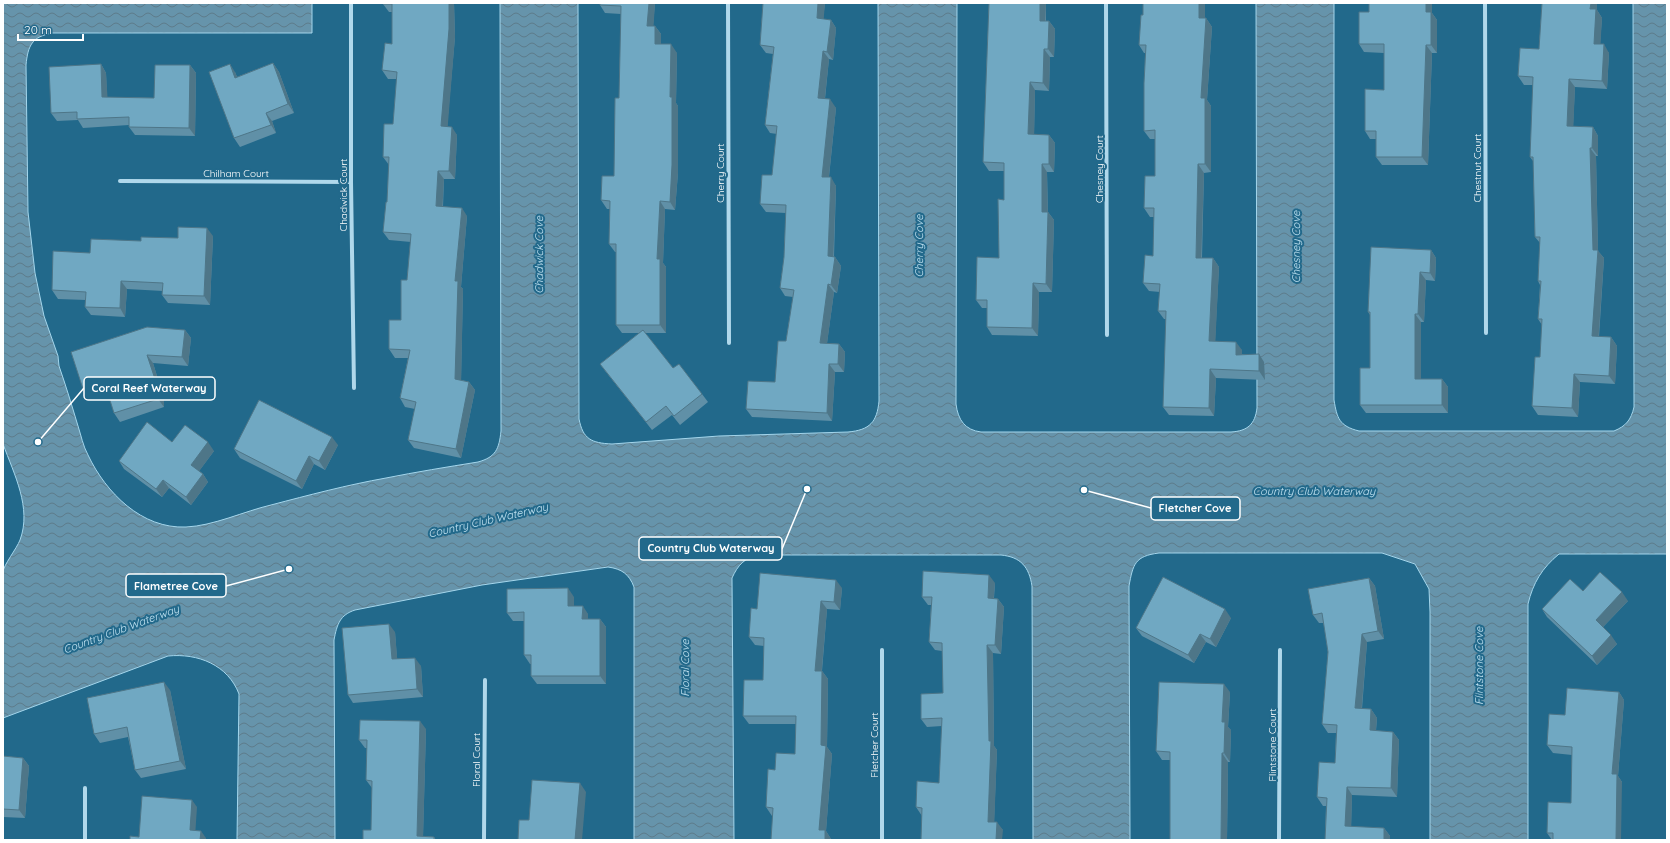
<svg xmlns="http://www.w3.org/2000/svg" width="1670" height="843" viewBox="0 0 1670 843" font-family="Quicksand,sans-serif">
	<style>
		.water { fill: url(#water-waves); stroke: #a4d6ec }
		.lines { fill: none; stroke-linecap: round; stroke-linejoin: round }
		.street { stroke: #b0d8eb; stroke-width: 4 }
		.wall { fill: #6090a7 }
		.shaded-wall { fill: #4e7688 }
		.building { fill: #70a8c2; stroke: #4e7688 }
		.labels { text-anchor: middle; stroke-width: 4; stroke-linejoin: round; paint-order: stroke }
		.street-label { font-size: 10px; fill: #fff; stroke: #22698b }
		.water-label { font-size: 11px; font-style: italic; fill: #c3e4f3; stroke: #22698b }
		.leader { fill: none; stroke: #fff; stroke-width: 1.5 }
		.callout-dot { fill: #fff; stroke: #22698b; stroke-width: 1.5 }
		.callout { fill: #22698b; stroke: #fff; stroke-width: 1.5 }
		.callout-label { font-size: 11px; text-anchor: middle; font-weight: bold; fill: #fff }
	</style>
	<defs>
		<pattern id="water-waves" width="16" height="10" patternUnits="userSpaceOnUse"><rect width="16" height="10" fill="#6694ab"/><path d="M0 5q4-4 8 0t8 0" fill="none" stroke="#5d7b8a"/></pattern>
	</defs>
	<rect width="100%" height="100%" fill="#22698b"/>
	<path class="water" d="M3,3H312V33H52C32,37 28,45 26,65L28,212L35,273L44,316L58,356L59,366C66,386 72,406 78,426C81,435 83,446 88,455C106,493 142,529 186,527C213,526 245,511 271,505C309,495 347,485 386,478C416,472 447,467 478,462C496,457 499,449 501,431L500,3H578L579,419C583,439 591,443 612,444L719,436L848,432C870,430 877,422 879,401L878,3H957L956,404C958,420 965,430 981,432H1231C1248,431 1255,424 1257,408L1256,3H1334V400C1337,418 1339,426 1359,431H1614C1626,426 1631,420 1634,407L1633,3H1667V554H1559C1542,568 1533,583 1528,604V840H1430V612L1429,589L1415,564L1382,553H1159C1135,556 1133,564 1129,586L1130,840H1033L1032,586C1029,567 1021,557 1001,555H759C744,558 738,565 732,578L734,840H634V587C629,574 622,569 608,567L482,585L355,610C340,615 337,624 334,640L335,840H237L239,694C228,665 198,653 168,656L3,718C3,669 1,621 3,572C3,566 17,548 20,540C32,508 14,474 3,444Z"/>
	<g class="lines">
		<g class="street">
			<path d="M351,3V182L354,388"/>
			<path d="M728,3L729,343"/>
			<path d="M1106,3L1107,335"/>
			<path d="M1485,3L1486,333"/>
			<path d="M120,181L351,182"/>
			<path d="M85,840V788"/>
			<path d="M484,840L485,680"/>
			<path d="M882,840V650"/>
			<path d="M1279,840L1280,650"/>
		</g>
	</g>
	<g class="wall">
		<path d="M383,3H454L455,37L447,127L457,135L455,179H444L443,207L467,216L461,287L463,289L461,380L469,382L475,390L461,458L414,448L408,440L415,409L405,407L400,398L408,358H395L389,349L401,320L407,280L411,242L389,240L383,232L387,202L389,165L383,157L393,124L397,79H388L382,70L392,44V12H389L383,4Z"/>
		<path d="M600,3H655L653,26H655L661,34V44L677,53L676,103L678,106V173L675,210L665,209L663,263L666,267V333H645L673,368L702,394L708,402L680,425L672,415L652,430L606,372L600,364L639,333H622L616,325V252H615L609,244L610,209H607L601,200L614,176L619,98L621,14L605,13L600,5Z"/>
		<path d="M763,3H825L823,19L831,20L836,28L833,60L829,59L825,99L836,108L829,177L836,186L834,257H835L841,266L837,293L834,292L827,343L839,344L845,352L844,372H835L832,421L752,417L746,409L775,382L786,341L793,297L785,296L780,288L784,257L786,213L766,212L760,204L772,175L777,134L770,133L765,125L773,54L766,53L760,45Z"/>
		<path d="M988,3H1046V21H1049L1055,29L1054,57H1050L1049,91L1035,90L1034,134L1049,135L1055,143L1054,172H1047L1048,212L1054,220L1052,292H1039L1038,336L992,335L987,327V308H982L976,300L999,258L1004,200V171H989L983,162L989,4Z"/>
		<path d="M1143,3H1205V18H1206L1212,27L1207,100L1211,106V172L1204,173L1202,258H1213L1219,267L1215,341L1242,350V354L1264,362L1265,380L1216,378L1214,416L1169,415L1163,407L1166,319H1164L1158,311L1160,292L1149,291L1143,283L1153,256L1154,217H1150L1144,208L1155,176V139H1150L1144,131L1145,53H1144L1139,45L1143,15Z"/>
		<path d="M1369,3H1432V13L1437,20V53H1432L1428,165H1382L1376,157V139H1370L1365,131L1384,90V53L1364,52L1359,44L1369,12Z"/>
		<path d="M1541,3H1597V10L1602,18L1600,44L1609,53L1607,89L1575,87L1573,126L1593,127L1598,136V156H1596L1598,251L1604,258L1599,337H1611L1617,346L1615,384L1580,382L1578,417L1538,415L1532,406L1540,357L1542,325L1538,319L1540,285L1538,281L1540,243L1535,237L1533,161L1530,157L1533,85H1524L1518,76L1539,49L1542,3Z"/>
		<path d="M273,63L279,72L294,113L272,121L276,133L240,147L234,138L235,72L237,77Z"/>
		<path d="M101,64L106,73L107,97L154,98L190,65L196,73L195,136L135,135L129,127V125L83,128L78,120L57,121L51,113Z"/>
		<path d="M213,236L210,305L168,303L162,295L163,291L127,289L125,317L91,315L85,307L86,300L58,299L52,290L90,253L141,241Z"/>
		<path d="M1431,250L1436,258L1435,281L1426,280L1424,322H1421V379H1442L1448,387V413H1366L1360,405L1370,368V315L1368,312Z"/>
		<path d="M185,330L191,338L188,366L153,363L164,399V407L120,422L114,413L110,399L89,397L83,389Z"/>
		<path d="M172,442L214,451L199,471L203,474L208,482L191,505L169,488L162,497L124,469L119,461Z"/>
		<path d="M338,445L325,470L314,464L302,489L240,458L234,449Z"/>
		<path d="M1369,578L1375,586L1384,639L1367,642L1362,709H1371L1377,718L1376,731L1393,732L1399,740L1397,797L1352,795L1351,827L1384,828L1390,836L1325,840L1326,806H1323L1317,797L1335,763L1336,733H1328L1322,724L1328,652L1324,623H1319L1313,615Z"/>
		<path d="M995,583L994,598L998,599L1004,607L1001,654L993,653L994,746L997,750L994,822L1003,830L922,816L916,807L939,783L942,726L927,727L921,719L943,693L942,651L935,650L929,642L931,605H928L922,597Z"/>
		<path d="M842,588L840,610L827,609L822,671L828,679L827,747L832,754L826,831L831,839V840H771L773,816H772L766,807L775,770L795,754L796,724H749L743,716L763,680L764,646L755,645L749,637L757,609Z"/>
		<path d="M1583,591L1628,601L1603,627L1617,644L1597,665L1547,617L1542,609Z"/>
		<path d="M574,597V606L588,614V619H600L606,627V684H537L531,676V664H530L524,655V621H513L507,613Z"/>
		<path d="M1231,618L1216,647L1206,642L1194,663L1142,636L1136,628Z"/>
		<path d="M395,632L397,659L421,666L423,697L353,703L348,695Z"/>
		<path d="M170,690L186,769L141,778L135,770L128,737L100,743L94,734Z"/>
		<path d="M1230,692L1228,727L1231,730L1230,762H1228L1227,840H1170V760H1162L1156,751Z"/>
		<path d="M1619,692L1624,700L1618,776L1622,782L1552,840L1547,833L1571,803L1572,755L1553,753L1547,745L1565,715Z"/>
		<path d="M426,729L423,836L434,837L436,840H363L371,830L372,788L366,780L367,748H365L359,740Z"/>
		<path d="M3,756L23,758L29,766L25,818L3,817Z"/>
	</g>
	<g class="shaded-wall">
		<path d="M449,3H454L455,37L447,135L441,126Z"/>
		<path d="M649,3H655L653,34L647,26Z"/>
		<path d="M818,3H825L823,27L817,18Z"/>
		<path d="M1040,3H1046L1045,29L1040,21Z"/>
		<path d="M1199,3H1205V26L1199,18Z"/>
		<path d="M1426,3H1432V13L1437,20V53L1431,45L1426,12Z"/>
		<path d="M1591,3H1597V10L1602,18L1600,52L1594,44L1590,9Z"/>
		<path d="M1206,18L1212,27L1207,100L1211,106V172L1205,164L1201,98Z"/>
		<path d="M831,20L836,28L833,60L827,52Z"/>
		<path d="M1049,21L1055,29L1054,57L1048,49Z"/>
		<path d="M655,26L661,34V53L655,44Z"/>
		<path d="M671,44L677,53L676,103L678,106V173L675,210L670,202V97Z"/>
		<path d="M1604,44L1609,53L1607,89L1602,81Z"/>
		<path d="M1426,45L1432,53L1428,165L1422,157Z"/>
		<path d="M1044,49L1050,57L1049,91L1043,83Z"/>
		<path d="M823,51L829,59L824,106L818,98Z"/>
		<path d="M273,63L279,72L294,113L288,104Z"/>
		<path d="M101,64L106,73L108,105L102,97Z"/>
		<path d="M230,64L235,72L241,86L235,78Z"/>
		<path d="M190,65L196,73L195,136L189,128Z"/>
		<path d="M1569,79L1575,87L1573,135L1567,126Z"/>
		<path d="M1030,82L1035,90L1034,142L1028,134Z"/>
		<path d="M830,99L836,108L828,185L822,177Z"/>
		<path d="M266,113L272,121L276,133L271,125Z"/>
		<path d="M452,127L457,135L455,179L449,171Z"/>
		<path d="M1593,127L1598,136V156L1592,148Z"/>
		<path d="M1049,135L1055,143L1054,172L1049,164Z"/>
		<path d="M1590,148L1596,156L1598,251L1604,258L1598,345L1592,336L1593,250Z"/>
		<path d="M1042,164L1047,172L1048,220L1042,212Z"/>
		<path d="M1198,164L1204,173L1201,266L1196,258Z"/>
		<path d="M438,171L444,179L442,214L436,206Z"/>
		<path d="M831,177L836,186L833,265L828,256Z"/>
		<path d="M660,201L665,209L663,263L666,267V333L660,325L657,259Z"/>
		<path d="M462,208L467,216L461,287L463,289L461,387L455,379V281Z"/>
		<path d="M1048,212L1054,220L1052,292L1046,284Z"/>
		<path d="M207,228L213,236L210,305L204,296Z"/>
		<path d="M1431,250L1436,258L1435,281L1430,273Z"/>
		<path d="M835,257L841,266L837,293L831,285Z"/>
		<path d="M1213,258L1219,267L1215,349L1209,341Z"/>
		<path d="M1420,272L1426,280L1424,322L1418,314Z"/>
		<path d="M121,281L127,289L125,317L120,308Z"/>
		<path d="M1033,283L1039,292L1038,336L1032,328Z"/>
		<path d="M828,284L834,292L826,351L820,343Z"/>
		<path d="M1415,314L1421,322V387L1415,379Z"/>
		<path d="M185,330L191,338L188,366L182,357Z"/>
		<path d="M1611,337L1617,346L1615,384L1609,376Z"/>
		<path d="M1236,342L1242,350V363L1236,355Z"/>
		<path d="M839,344L845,352L844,372L838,364Z"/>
		<path d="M1259,354L1264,362L1265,380L1259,371Z"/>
		<path d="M147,355L153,363L164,399V407L158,399Z"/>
		<path d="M829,364L835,372L832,421L827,413Z"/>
		<path d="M1210,369L1216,378L1214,416L1209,408Z"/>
		<path d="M1574,374L1580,382L1578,417L1572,408Z"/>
		<path d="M1442,379L1448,387V413L1442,405Z"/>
		<path d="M469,382L475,390L461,458L456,449Z"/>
		<path d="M332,437L338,445L325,470L319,461Z"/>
		<path d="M208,442L214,451L197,474L191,465Z"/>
		<path d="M309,456L314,464L302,489L296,481Z"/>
		<path d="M203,474L208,482L191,505L186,497Z"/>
		<path d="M163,480L169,488L162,497L156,489Z"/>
		<path d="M989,575L995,583L993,606L988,598Z"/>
		<path d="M1369,578L1375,586L1384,639L1378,631Z"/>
		<path d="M836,580L842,588L840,610L834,602Z"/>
		<path d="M568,588L574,597V614L568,606Z"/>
		<path d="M1622,592L1628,601L1602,628L1596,620Z"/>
		<path d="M998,599L1004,607L1001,654L995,645Z"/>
		<path d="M821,601L827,609L821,679L815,671Z"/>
		<path d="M583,606L588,614V627L582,619Z"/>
		<path d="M1225,609L1231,618L1216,647L1210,639Z"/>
		<path d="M600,619L606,627V684L600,676Z"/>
		<path d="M389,624L395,632L398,668L392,659Z"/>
		<path d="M1200,634L1206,642L1194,663L1188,655Z"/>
		<path d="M1362,634L1367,642L1361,716L1355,708Z"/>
		<path d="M1611,635L1617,644L1597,665L1592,656Z"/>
		<path d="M987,645L993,653L994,746L997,750L994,830L988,822L989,741Z"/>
		<path d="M415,658L421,666L423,697L417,689Z"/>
		<path d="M822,671L828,679L827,747L832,754L826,831L831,839V840H825L819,830Z"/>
		<path d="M164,682L170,690L186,769L180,761Z"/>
		<path d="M1224,684L1230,692L1228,727L1231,730L1230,762L1224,753L1222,722Z"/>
		<path d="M1619,692L1624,700L1618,776L1622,782L1621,840H1616L1612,774Z"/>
		<path d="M1371,709L1377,718L1375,739L1370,730Z"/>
		<path d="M420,721L426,729L423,840L417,836Z"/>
		<path d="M1393,732L1399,740L1397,797L1391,788Z"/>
		<path d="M1222,753L1228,762L1227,840H1221Z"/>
		<path d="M23,758L29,766L25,818L19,810Z"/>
		<path d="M580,783L586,792L582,840H575Z"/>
		<path d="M1347,787L1352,795L1351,835L1345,826Z"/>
		<path d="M192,800L197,807L195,837L190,830Z"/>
		<path d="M997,822L1003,830L1002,840H996Z"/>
		<path d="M1384,828L1390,836V840H1384Z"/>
		<path d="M201,831L206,838V840H200Z"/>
	</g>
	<g class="building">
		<path d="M383,3H449V29L441,126L452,127L449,171H438L436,206L462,208L455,281H458L455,379L469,382L456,449L408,440L416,402L400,398L410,350L389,349V320H401V280H407L411,234L383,232L386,202H387L389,157H383L384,124H393L397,72L382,70L385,43L392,44V4H383Z"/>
		<path d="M600,3H649L647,26H655V44H671L670,97H672V165L670,202L660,201L657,259H660V325H616V244H609L610,201L601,200L602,176H614L615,98H619L621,6L600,5Z"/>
		<path d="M763,3H818L817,18L831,20L827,52L823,51L818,98L830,99L822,177H831L828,256L835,257L831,285L828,284L820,343L839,344L838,364H829L827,413L746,409L748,381L775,382L778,341H786L794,290L780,288L784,257L786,205L760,204L762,175H772L777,126L765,125L774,47L760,45Z"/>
		<path d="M989,3H1040V21H1049L1048,49H1044L1043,83L1030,82L1028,134L1049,135V164H1042V212H1048L1046,284L1033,283L1032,328L987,327V300H976L977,257L999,258L998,199L1004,200V163L983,162Z"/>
		<path d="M1143,3H1199V18H1206L1201,98H1205V164H1198L1196,258H1213L1209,341L1236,342V355L1259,354V371L1210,369L1209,408L1163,407L1166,311H1158L1160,284L1143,283L1145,255L1153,256L1154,208H1144L1145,176H1155V130L1144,131V83L1146,45H1139L1141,15H1143Z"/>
		<path d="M1369,3H1426V12H1431V45H1426L1422,157H1376V131H1365V89L1384,90V44H1359V12H1369Z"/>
		<path d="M1542,3H1591L1590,9H1596L1594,44H1604L1602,81L1569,79L1567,126L1593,127L1592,148H1590L1593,250H1598L1592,336L1611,337L1609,376L1574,374L1572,408L1532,406L1535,357H1540L1542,319H1538L1541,281H1538L1540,237H1535L1533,157H1530L1533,77L1518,76L1520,48L1539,49Z"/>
		<path d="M273,63L288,104L266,113L271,125L234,138L209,72L230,64L235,78Z"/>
		<path d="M101,64L102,97L154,98L155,65H190L189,128L129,127V117L77,119V112L51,113L49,67Z"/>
		<path d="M178,227L207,228L204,296L162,295L163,283L121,281L120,308L85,307L86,292L52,290L53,251L90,253L91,239L141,241V237L178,238Z"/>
		<path d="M1371,247L1431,250L1430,273L1420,272L1418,314H1415V379H1442V405H1360V368H1370V312H1368Z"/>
		<path d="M147,327L185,330L182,357L147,355L159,391L158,399L114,413L107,391L83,389L71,352Z"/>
		<path d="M643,330L673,368L679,364L702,394L674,416L666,406L646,422L600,364Z"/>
		<path d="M259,400L332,437L319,461L309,456L296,481L234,449Z"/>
		<path d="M147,422L172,442L185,425L208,442L191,465L203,474L186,497L163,480L156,489L119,461Z"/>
		<path d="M923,571L989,575L988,598L998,599L995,645H987L989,741H991L988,822H997L996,840H921L922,808L916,807L917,781L939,783L942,718L921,719V694L943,693L942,643L929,642L932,597H922Z"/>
		<path d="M1600,572L1622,592L1596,620L1611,635L1592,656L1542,609L1570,579L1583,591Z"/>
		<path d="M760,573L836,580L834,602L821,601L815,671H822L821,745L826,746L819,830H825V840H771L773,808L766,807L768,769L775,770L776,753L795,754L796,716H743L744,680H763L764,638L749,637L751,608L757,609Z"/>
		<path d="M1163,577L1225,609L1210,639L1200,634L1188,655L1136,628Z"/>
		<path d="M1369,578L1378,631L1362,634L1355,708L1371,709L1370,730L1393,732L1391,788L1347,787L1345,826L1384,828V840H1325L1327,798L1317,797L1319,762L1335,763L1337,725L1322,724L1328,652L1322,613L1313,615L1308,589Z"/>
		<path d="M568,588V606H583L582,619H600V676H531V655H524V612L507,613V589Z"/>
		<path d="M389,624L392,659L415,658L417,689L348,695L342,628Z"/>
		<path d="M164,682L180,761L135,770L127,727L94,734L87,698Z"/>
		<path d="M1159,682L1224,684L1222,722H1225L1224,753H1222L1221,840H1170V752L1156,751Z"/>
		<path d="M1567,688L1619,692L1612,774H1617L1616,840H1553V833H1547L1548,802L1571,803L1572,747L1547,745L1549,714L1565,715Z"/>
		<path d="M360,720L420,721L417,836L434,837V840H363V830H371L372,781L366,780L367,740H359Z"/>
		<path d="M3,756L23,758L19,810L3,809Z"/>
		<path d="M532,780L580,783L575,840H518L519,820H529Z"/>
		<path d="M142,796L192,800L190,830L201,831L200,840H130V836L139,837Z"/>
	</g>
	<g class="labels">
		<g class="street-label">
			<text transform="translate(1477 168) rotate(-90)" y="4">Chestnut Court</text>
			<text transform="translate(1099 169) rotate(-90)" y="4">Chesney Court</text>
			<text x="236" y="177">Chilham Court</text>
			<text transform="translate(720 173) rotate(-90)" y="4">Cherry Court</text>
			<text transform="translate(343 195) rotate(-90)" y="4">Chadwick Court</text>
			<text transform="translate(874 745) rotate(-90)" y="4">Fletcher Court</text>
			<text transform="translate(1272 745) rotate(-90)" y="4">Flintstone Court</text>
			<text transform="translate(476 760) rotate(-90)" y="4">Floral Court</text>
		</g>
		<g class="water-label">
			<text transform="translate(919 246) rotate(-90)" y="4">Cherry Cove</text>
			<text transform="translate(1296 247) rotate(-90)" y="4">Chesney Cove</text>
			<text transform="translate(539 255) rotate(-90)" y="4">Chadwick Cove</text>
			<text x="1314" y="495">Country Club Waterway</text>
			<text transform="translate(488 520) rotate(-13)" y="4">Country Club Waterway</text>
			<text transform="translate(121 629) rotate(-20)" y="4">Country Club Waterway</text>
			<text transform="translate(1479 666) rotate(-90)" y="4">Flintstone Cove</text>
			<text transform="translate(685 668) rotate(-90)" y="4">Floral Cove</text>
		</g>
	</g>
	<path class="leader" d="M38 442L84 388M1084 490L1151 508M807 489L782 549M289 569L226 586"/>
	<g class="callout-dot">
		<circle cx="38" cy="442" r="4"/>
		<circle cx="1084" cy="490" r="4"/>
		<circle cx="807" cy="489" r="4"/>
		<circle cx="289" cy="569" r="4"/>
	</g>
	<g class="callout">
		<rect x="84" y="377" width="131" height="23" rx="4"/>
		<rect x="1151" y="497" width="89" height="23" rx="4"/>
		<rect x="639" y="537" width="143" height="23" rx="4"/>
		<rect x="126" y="574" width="100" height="23" rx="4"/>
	</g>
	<g class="callout-label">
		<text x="149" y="392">Coral Reef Waterway</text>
		<text x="1195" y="512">Fletcher Cove</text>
		<text x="711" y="552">Country Club Waterway</text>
		<text x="176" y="590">Flametree Cove</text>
	</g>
	<rect width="1670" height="843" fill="none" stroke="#ffffff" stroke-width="8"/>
	<path d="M18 34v6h65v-6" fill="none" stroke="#ffffff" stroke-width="2"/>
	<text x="24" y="34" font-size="12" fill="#ffffff" stroke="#22698b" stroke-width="3" paint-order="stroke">20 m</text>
</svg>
